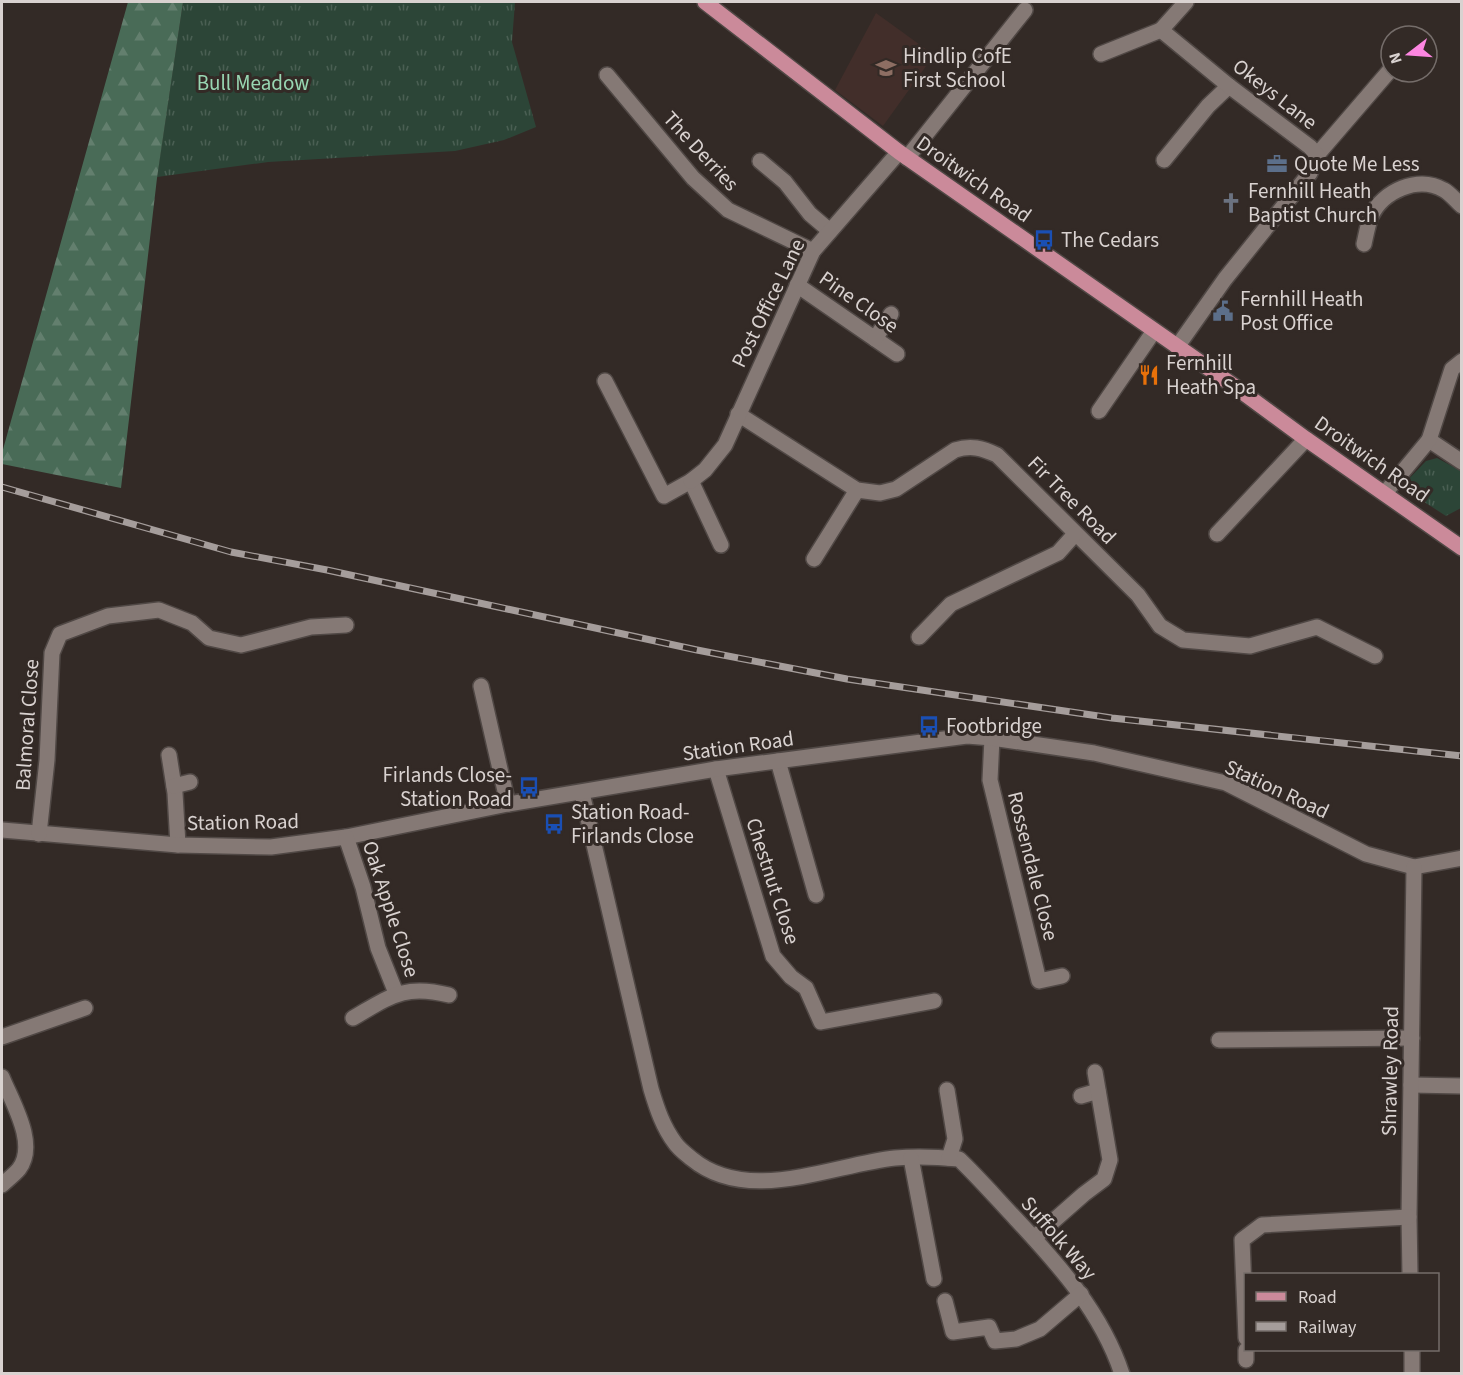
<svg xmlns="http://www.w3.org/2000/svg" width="1463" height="1375" viewBox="0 0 1463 1375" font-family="'Source Sans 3',sans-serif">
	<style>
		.education { fill: #422e2a }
		.grass { fill: url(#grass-tufts) }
		.forest { fill: url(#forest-firs) }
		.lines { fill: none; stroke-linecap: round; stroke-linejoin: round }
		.minor-casing { stroke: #504845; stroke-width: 18 }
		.major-casing { stroke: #504845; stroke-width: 18 }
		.minor { stroke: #857975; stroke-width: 15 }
		.major { stroke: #cb8a9a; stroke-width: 15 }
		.rail-casing { stroke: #a59d9b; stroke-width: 7 }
		.rail { stroke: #332a26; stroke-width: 4.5; stroke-dasharray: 14; stroke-linecap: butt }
		.labels { text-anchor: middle; stroke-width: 6; stroke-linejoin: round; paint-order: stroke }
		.poi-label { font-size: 21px; fill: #d9d2d0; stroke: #332a26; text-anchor: start }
		.park-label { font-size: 21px; fill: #98d6b2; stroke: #332a26 }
		.street-label { font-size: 21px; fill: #d9d2d0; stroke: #332a26 }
	</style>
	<defs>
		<pattern id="grass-tufts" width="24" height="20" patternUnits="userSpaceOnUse" patternTransform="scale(1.5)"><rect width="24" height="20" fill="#2c4537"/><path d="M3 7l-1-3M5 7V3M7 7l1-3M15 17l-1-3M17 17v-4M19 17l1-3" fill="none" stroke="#4a5f53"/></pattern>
		<pattern id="forest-firs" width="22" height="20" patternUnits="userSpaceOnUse" patternTransform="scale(1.5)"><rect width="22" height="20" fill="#496b57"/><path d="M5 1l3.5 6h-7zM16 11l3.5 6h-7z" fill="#637f6e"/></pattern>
	</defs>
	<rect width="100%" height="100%" fill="#332a26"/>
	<path class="education" d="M876,13L934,55L883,126L835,90Z"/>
	<g class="grass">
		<path d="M183,2H515L512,42L536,127L504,140L455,151L268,162L157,177Z"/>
		<path d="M1437,458L1461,471V508L1446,516L1401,487L1426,461Z"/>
	</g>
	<path class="forest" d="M128,2H183L157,178L121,488L2,464V453Z"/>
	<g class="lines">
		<g class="minor-casing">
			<g id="minor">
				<path d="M1101,54L1161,30"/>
				<path d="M607,75L693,178L728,210L813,251"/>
				<path d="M1317,155L1391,69"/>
				<path d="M907,158L1025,10"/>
				<path d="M1164,160L1208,106L1229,86"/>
				<path d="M760,161L785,182L810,214L830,231"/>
				<path d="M1364,244C1366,235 1368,224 1371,216C1383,191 1418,175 1444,190C1450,193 1456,201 1462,206"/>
				<path d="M797,285L897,354"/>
				<path d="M875,339L891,314"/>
				<path d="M1177,347L1225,279L1310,173L1317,155L1310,147L1229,86L1161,30L1186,2"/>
				<path d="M605,381L664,496L691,481L721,545"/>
				<path d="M1099,411L1154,331"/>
				<path d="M738,414L857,490L880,493L896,489L955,450C971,445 982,448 997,455L1138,595L1160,626L1183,640L1250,646L1317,627L1375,656"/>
				<path d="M1429,440L1462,462"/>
				<path d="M691,481L705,470L725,445L813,251L899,152"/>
				<path d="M1385,493L1429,440L1452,369L1462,361"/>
				<path d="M1217,534L1306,439"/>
				<path d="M814,559L857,490"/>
				<path d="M919,637L951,604L1058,553L1075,534"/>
				<path d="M481,686L508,804"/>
				<path d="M992,738L990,780L1039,981L1062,976"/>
				<path d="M169,755L175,793L178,845"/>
				<path d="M778,761L816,895"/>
				<path d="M716,769L773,956L791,977L806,988L821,1022L934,1001"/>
				<path d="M174,786L190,782"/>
				<path d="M582,793L651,1089C657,1109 663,1127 675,1143C679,1149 686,1154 692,1159C748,1205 831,1165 895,1158C916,1156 938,1157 959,1159C979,1178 997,1199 1016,1219C1059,1265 1102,1313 1122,1374"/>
				<path d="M2,830L178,845L271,847L346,837L508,804L716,769L967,736L992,738L1094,753L1226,783L1366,854L1414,867L1462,858"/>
				<path d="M39,834L47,760L52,653L60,634L108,616L159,610L192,623L209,638L241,645L311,627L346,625"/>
				<path d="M346,837L363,887L378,948L396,993"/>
				<path d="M353,1018C391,996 404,984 449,995"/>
				<path d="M2,1037L85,1008"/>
				<path d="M1219,1040L1412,1038"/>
				<path d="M2,1077C12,1102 38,1144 19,1169C14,1175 7,1180 2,1185"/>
				<path d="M1411,1085L1462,1086"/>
				<path d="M947,1090L955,1139L949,1158"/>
				<path d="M1081,1096L1098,1091"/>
				<path d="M911,1158L934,1279"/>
				<path d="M1034,1238L1084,1194L1104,1179L1110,1160L1095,1072"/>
				<path d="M1410,1274L1409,1217L1414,867"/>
				<path d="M945,1301L953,1332L989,1327L995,1341L1016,1339L1040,1329L1081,1294"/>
				<path d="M1246,1338L1242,1240L1262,1225L1409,1217"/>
				<path d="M1246,1350V1360"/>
				<path d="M1412,1350V1374"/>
			</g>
		</g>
		<g class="major-casing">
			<path id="major" d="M705,2L899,152L1234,386L1306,439L1462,548"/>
		</g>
		<use href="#minor" class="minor"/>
		<use href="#major" class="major"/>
		<g class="rail-casing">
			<path id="rail" d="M2,487L231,552L327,570L697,650L847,679L1112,718L1462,756"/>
		</g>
		<use href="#rail" class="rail"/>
	</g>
	<defs>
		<g id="school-bare" transform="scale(1.62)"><path d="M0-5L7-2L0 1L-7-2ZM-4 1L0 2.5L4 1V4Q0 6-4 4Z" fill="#8d6e63" stroke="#332a26" stroke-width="2.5" paint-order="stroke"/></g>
		<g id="office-bare" transform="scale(1.62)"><path d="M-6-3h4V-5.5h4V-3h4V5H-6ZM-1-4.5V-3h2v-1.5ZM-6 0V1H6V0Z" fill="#5c6f8a" stroke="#332a26" stroke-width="2.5" paint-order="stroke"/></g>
		<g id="church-bare" transform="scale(1.62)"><path d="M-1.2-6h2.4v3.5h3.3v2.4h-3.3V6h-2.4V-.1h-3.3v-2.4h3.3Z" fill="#6b7280" stroke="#332a26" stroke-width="2.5" paint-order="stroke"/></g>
		<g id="bus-bare" transform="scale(1.62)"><path d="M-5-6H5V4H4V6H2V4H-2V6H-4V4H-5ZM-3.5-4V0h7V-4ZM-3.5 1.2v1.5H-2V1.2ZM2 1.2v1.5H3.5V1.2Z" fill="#1a4fb4" stroke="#332a26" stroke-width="2.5" paint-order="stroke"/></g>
		<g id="civic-bare" transform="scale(1.62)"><path d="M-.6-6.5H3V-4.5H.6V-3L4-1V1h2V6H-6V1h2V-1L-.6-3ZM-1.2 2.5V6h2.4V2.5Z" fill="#5c6f8a" stroke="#332a26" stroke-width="2.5" paint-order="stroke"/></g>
		<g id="restaurant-bare" transform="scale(1.62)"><path d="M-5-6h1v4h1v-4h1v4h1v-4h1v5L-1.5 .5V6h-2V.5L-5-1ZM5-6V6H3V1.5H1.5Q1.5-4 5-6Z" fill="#e8710a" stroke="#332a26" stroke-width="2.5" paint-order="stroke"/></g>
	</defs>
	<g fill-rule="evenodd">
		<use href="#school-bare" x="886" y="68"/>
		<use href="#office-bare" x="1277" y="164"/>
		<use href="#church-bare" x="1231" y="203"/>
		<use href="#bus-bare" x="1044" y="240"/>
		<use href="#civic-bare" x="1223" y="311"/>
		<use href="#restaurant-bare" x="1149" y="375"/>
		<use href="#bus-bare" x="929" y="726"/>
		<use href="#bus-bare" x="529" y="787"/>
		<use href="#bus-bare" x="554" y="824"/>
	</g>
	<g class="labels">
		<g class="poi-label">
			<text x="903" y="63">Hindlip CofE<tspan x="903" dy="24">First School</tspan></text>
			<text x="1294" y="171">Quote Me Less</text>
			<text x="1248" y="198">Fernhill Heath<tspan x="1248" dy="24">Baptist Church</tspan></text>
			<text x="1061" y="247">The Cedars</text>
			<text x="1240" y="306">Fernhill Heath<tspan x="1240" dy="24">Post Office</tspan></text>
			<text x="1166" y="370">Fernhill<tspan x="1166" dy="24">Heath Spa</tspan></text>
			<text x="946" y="733">Footbridge</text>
			<text x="512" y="782" text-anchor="end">Firlands Close-<tspan x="512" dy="24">Station Road</tspan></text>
			<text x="571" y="819">Station Road-<tspan x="571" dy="24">Firlands Close</tspan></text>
		</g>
		<g class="park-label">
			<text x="253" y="90">Bull Meadow</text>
		</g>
		<g class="street-label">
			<text transform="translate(1275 94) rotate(38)" y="7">Okeys Lane</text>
			<text transform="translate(701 151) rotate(47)" y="7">The Derries</text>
			<text transform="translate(974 179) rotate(35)" y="7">Droitwich Road</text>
			<text transform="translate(859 302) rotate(35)" y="7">Pine Close</text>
			<text transform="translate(768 303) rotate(-64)" y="7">Post Office Lane</text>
			<text transform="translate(1372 459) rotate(35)" y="7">Droitwich Road</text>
			<text transform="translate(1072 500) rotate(45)" y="7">Fir Tree Road</text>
			<text transform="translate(27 725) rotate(-86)" y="7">Balmoral Close</text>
			<text transform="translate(738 746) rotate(-8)" y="7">Station Road</text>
			<text transform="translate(1277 789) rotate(25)" y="7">Station Road</text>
			<text transform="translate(243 822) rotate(-1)" y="7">Station Road</text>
			<text transform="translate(1033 866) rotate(76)" y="7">Rossendale Close</text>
			<text transform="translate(773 881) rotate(72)" y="7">Chestnut Close</text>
			<text transform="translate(391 909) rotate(72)" y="7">Oak Apple Close</text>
			<text transform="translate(1390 1071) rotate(-89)" y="7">Shrawley Road</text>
			<text transform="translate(1059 1238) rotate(49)" y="7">Suffolk Way</text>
		</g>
	</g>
	<rect width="1463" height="1375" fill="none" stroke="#d9d2d0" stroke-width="6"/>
	<rect x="1244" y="1273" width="195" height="78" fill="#332a26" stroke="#756d6a" stroke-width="1.5"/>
	<rect x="1256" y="1292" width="30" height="9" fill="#cb8a9a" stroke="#756d6a" stroke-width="1.5"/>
	<text x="1298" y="1303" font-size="18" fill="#d9d2d0">Road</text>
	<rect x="1256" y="1322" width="30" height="9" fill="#a59d9b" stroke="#756d6a" stroke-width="1.5"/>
	<text x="1298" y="1333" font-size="18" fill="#d9d2d0">Railway</text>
	<g transform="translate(1409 54) rotate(253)"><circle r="28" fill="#332a26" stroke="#756d6a" stroke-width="1.5"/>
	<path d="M0-4.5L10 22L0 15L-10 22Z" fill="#fd86e1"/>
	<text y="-9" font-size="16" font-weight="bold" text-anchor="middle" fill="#d9d2d0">N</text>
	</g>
</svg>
